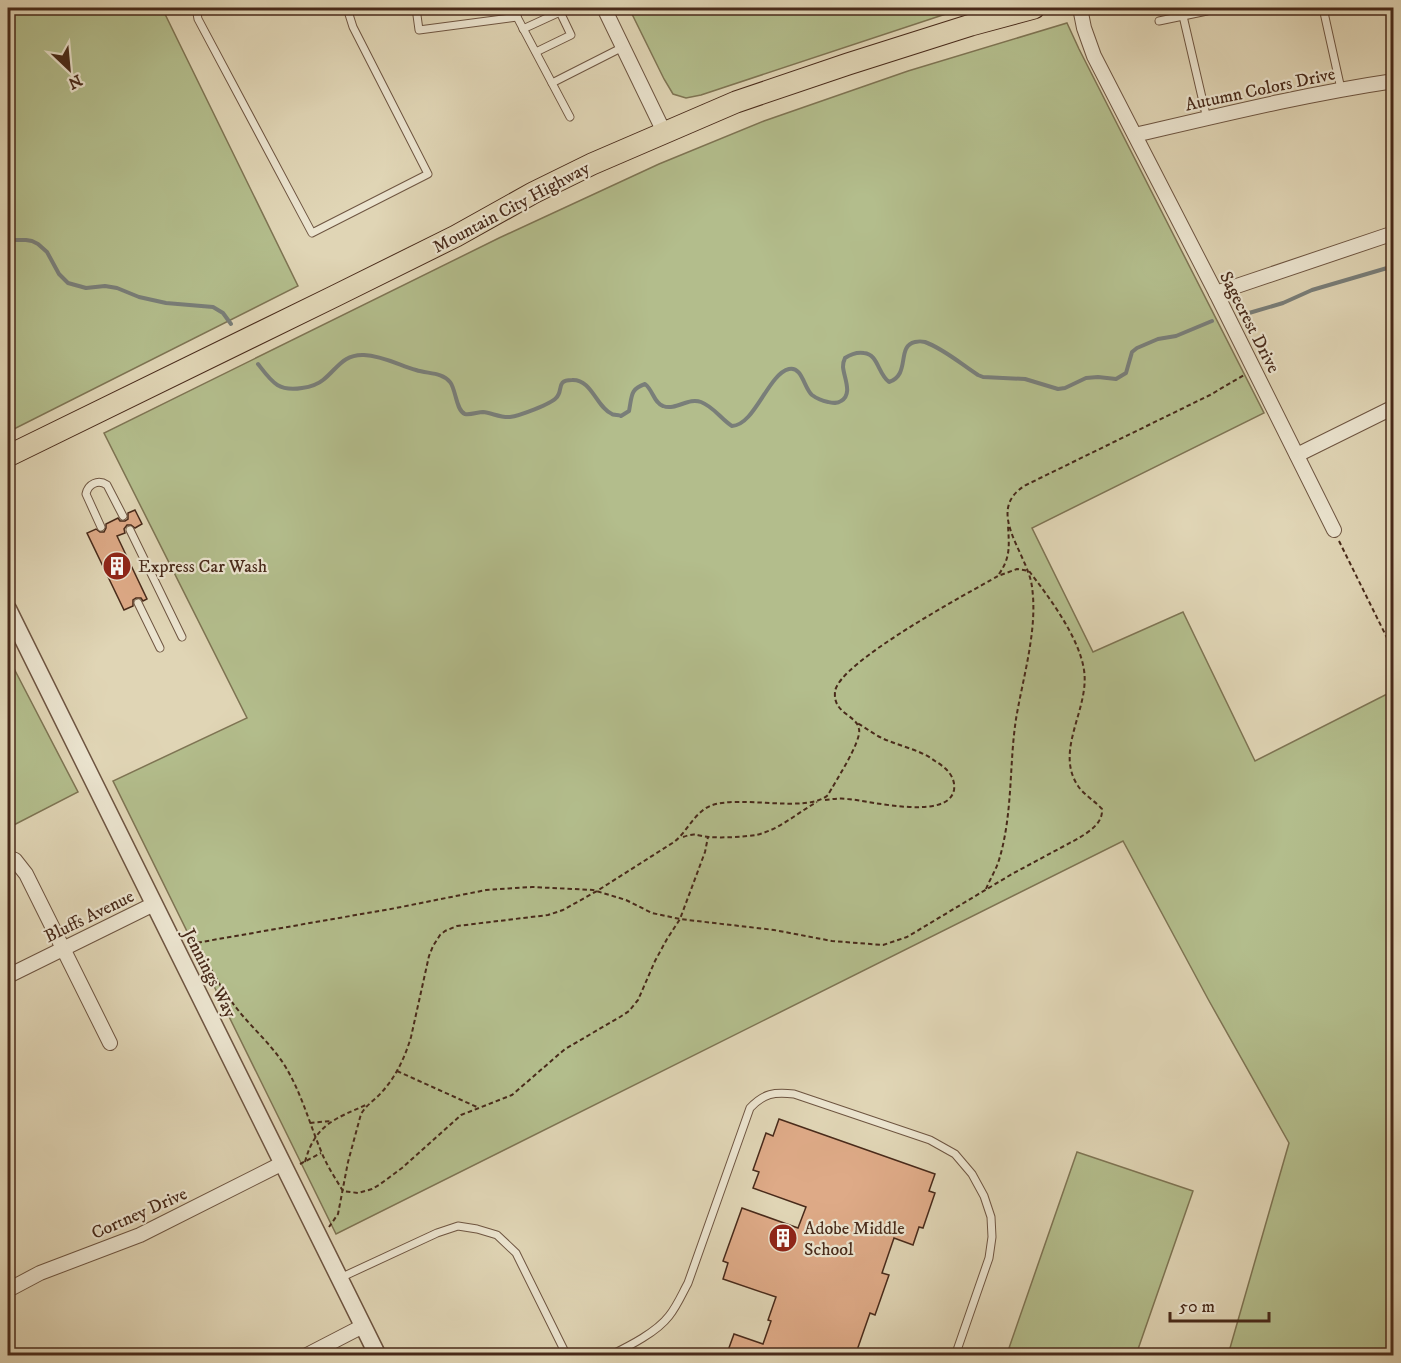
<svg xmlns="http://www.w3.org/2000/svg" width="1401" height="1363" viewBox="0 0 1401 1363" font-family="'IM FELL DW Pica',serif">
	<style>
		.green { fill: #b3bd8c; stroke: #7e7453; stroke-width: 1.5 }
		.lines { fill: none; stroke-linecap: round; stroke-linejoin: round }
		.stream { stroke: #797e79; stroke-width: 4 }
		.building { fill: #deaa87; stroke: #482a1a; stroke-width: 1.5 }
		.service-casing { stroke: #6e5541; stroke-width: 9 }
		.minor-casing { stroke: #6e5541; stroke-width: 16 }
		.tertiary-casing { stroke: #6e5541; stroke-width: 19 }
		.primary-casing { stroke: #482a1a; stroke-width: 23 }
		.path { stroke: #482a1a; stroke-width: 2; stroke-dasharray: 4.5 3; stroke-linecap: butt }
		.service { stroke: #ebe4cf; stroke-width: 7 }
		.minor { stroke: #ebe4cf; stroke-width: 14 }
		.tertiary { stroke: #ebe4cf; stroke-width: 16 }
		.primary { stroke: #e0d5b5; stroke-width: 21 }
		.labels { text-anchor: middle; stroke-width: 4.5; stroke-linejoin: round; paint-order: stroke }
		.street-label { font-size: 18px; fill: #482a1a; stroke: #ebe4cf }
		.poi-label { font-size: 18px; fill: #482a1a; stroke: #ebe4cf; text-anchor: start }
	</style>
	<rect width="100%" height="100%" fill="#e0d5b5"/>
	<filter id="stains"><feTurbulence type="fractalNoise" baseFrequency=".00333" numOctaves="4"/><feColorMatrix values="0 0 0 0 .2 0 0 0 0 .09 0 0 0 0 .02 0 0 0 .5 -.17"/></filter>
	<radialGradient id="worn" r=".72"><stop offset=".6" stop-color="#630" stop-opacity="0"/><stop offset="1" stop-color="#630" stop-opacity=".3"/></radialGradient>
	<g class="green">
		<path d="M8,8H162L298,286L8,432Z"/>
		<path d="M629,8H964L701,95L686,98L673,94L664,79Z"/>
		<path d="M1067,23L1079,49L1264,413L1032,528L1093,652L1183,612L1255,761L1393,691V1355H1228L1289,1143L1208,999L1123,841L336,1234L113,781L247,718L104,433L499,238L659,164L764,121L908,71Z"/>
		<path d="M8,657L78,792L8,828Z"/>
		<path d="M1077,1152L1193,1191L1136,1355H1030L1009,1348Z"/>
	</g>
	<g class="lines">
		<g class="stream">
			<path d="M8,240H26L32,241L38,244L47,252L59,274L68,283L86,288L105,286L117,288L139,297L166,303L213,307L223,313L231,324"/>
			<path d="M1249,313L1283,303L1312,290L1394,266"/>
			<path d="M258,364C272,382 278,392 302,388C309,387 317,385 323,380C337,369 343,354 364,355C383,356 399,365 416,370C428,374 442,372 450,382C456,389 456,411 465,414C471,415 478,412 483,412C492,413 501,418 510,417C519,416 551,404 556,398C564,391 555,380 572,380C592,379 596,407 612,414C613,415 620,415 621,416L629,411C632,396 630,389 645,384C653,390 654,403 663,406C676,411 688,397 701,402C714,407 721,419 732,426C755,425 768,374 789,369C802,366 804,388 812,395C816,398 823,401 828,402C833,403 837,404 841,401C853,394 844,378 843,367C843,365 844,360 845,358C851,354 857,352 864,353C878,354 878,374 889,382C911,375 896,346 915,342C920,341 920,341 925,342C944,349 961,364 978,375L983,377L1025,379L1058,389L1065,388L1086,378L1098,377L1116,379L1126,373L1132,352L1137,348L1158,339L1176,336L1212,321"/>
		</g>
	</g>
	<g class="building">
		<path d="M135,510L142,524L135,528L131,525H127L124,529L125,533L117,536L147,599L143,601L141,598H136L133,600V606L124,610L87,533L96,529L100,532H104L106,528V524L118,518L120,521H125L128,519V513Z"/>
		<path d="M779,1119L935,1174L929,1191L935,1193L923,1228L919,1227L913,1245L894,1238L882,1273L889,1275L875,1315L870,1313L855,1356H726L734,1334L763,1344L771,1321L768,1320L776,1297L723,1279L728,1263L723,1261L742,1208L798,1228L806,1207L753,1188L759,1172L753,1170L766,1133L773,1136Z"/>
	</g>
	<g class="lines">
		<g class="service-casing">
			<g id="service">
				<path d="M196,8L198,19L312,233L428,174L353,27L347,8"/>
				<path d="M416,8L419,30L517,17V8"/>
				<path d="M1323,8L1341,89"/>
				<path d="M1183,16L1207,119"/>
				<path d="M517,17L570,117"/>
				<path d="M1159,21L1207,11"/>
				<path d="M523,29L560,12L571,35L536,52"/>
				<path d="M552,83L623,47"/>
				<path d="M101,527L86,494C88,484 98,479 107,485L123,516"/>
				<path d="M130,530L182,637"/>
				<path d="M138,603L160,648"/>
				<path d="M340,1278L437,1233L458,1226L477,1229L497,1235L516,1253L567,1356"/>
				<path d="M609,1356C627,1347 656,1333 669,1316C677,1306 682,1294 688,1283L750,1108C764,1093 774,1092 794,1094L930,1140L955,1154L972,1174L984,1196L991,1217L992,1237L989,1258L955,1356"/>
			</g>
		</g>
		<g class="minor-casing">
			<g id="minor">
				<path d="M604,8L664,132"/>
				<path d="M1080,8L1084,28L1094,56L1216,293L1334,530"/>
				<path d="M1135,135C1221,115 1306,94 1394,81"/>
				<path d="M1216,293L1394,233"/>
				<path d="M1297,455L1394,407"/>
				<path d="M8,857L15,860L26,874L110,1043"/>
				<path d="M8,976L154,904"/>
				<path d="M8,1290L40,1273L140,1235L283,1163"/>
				<path d="M305,1356L363,1326"/>
			</g>
		</g>
		<g class="tertiary-casing">
			<path id="tertiary" d="M8,609L378,1356"/>
		</g>
		<g class="primary-casing">
			<path id="primary" d="M8,456L335,296L456,236L533,193L592,164L736,102L848,64L971,25L1034,8"/>
		</g>
		<g class="path">
			<path d="M1339,541L1394,652"/>
			<path d="M999,574C1011,557 1009,545 1008,525"/>
			<path d="M825,800C833,799 840,798 848,799C870,801 948,821 954,790C956,776 945,767 935,761C922,751 904,747 889,741C877,737 868,729 857,723"/>
			<path d="M683,837C697,832 696,836 709,837C723,838 743,837 756,835C779,830 797,813 817,802"/>
			<path d="M986,889C990,879 996,870 999,860C1013,814 1009,765 1016,719C1023,677 1038,629 1032,587C1028,553 983,510 1026,485L1210,395L1244,375"/>
			<path d="M198,943C209,967 221,989 238,1010C253,1029 272,1045 285,1066C301,1092 309,1122 321,1151C326,1164 335,1178 343,1191L358,1193L372,1189L379,1185L402,1168L461,1115L512,1095L565,1049L620,1017L629,1011L638,1000L655,961L667,939L680,919L705,852L708,837"/>
			<path d="M190,944L396,908L486,890L532,887L593,890L626,900L652,913L680,919L774,930L832,941L883,945L907,937L1012,874L1079,838C1090,831 1103,823 1102,809C1095,801 1084,795 1078,786C1054,750 1090,709 1084,670C1079,637 1049,597 1029,571L1017,569L998,576C970,592 837,663 835,692C833,714 857,715 859,729C862,741 835,782 828,795C807,814 739,794 710,806C694,813 687,832 674,842L597,891L563,910L548,915L457,926L445,931L440,935L433,946L429,956L411,1037C405,1057 396,1077 381,1093C375,1100 366,1105 361,1114L348,1162L338,1214L329,1227"/>
			<path d="M397,1071L479,1108"/>
			<path d="M310,1123L331,1121"/>
			<path d="M305,1162C315,1124 335,1119 368,1104"/>
			<path d="M300,1164L321,1153"/>
		</g>
		<use href="#service" class="service"/>
		<use href="#minor" class="minor"/>
		<use href="#tertiary" class="tertiary"/>
		<use href="#primary" class="primary"/>
	</g>
	<defs>
		<g id="building-disc" transform="scale(1.5)"><circle r="9.5" fill="#8f2418" stroke="#ebe4cf"/><path d="M-4-6H4V6H1V3H-1V6H-4ZM-2.5-4.3h1.7v1.8h-1.7ZM.8-4.3h1.7v1.8H.8ZM-2.5-1h1.7V.8h-1.7ZM.8-1h1.7V.8H.8Z" fill="#fff"/></g>
	</defs>
	<g fill-rule="evenodd">
		<use href="#building-disc" x="117" y="566"/>
		<use href="#building-disc" x="783" y="1238"/>
	</g>
	<g class="labels">
		<g class="street-label">
			<text transform="translate(1260 89) rotate(-12)" y="6">Autumn Colors Drive</text>
			<text transform="translate(511 207) rotate(-28)" y="6">Mountain City Highway</text>
			<text transform="translate(1250 322) rotate(63)" y="6">Sagecrest Drive</text>
			<text transform="translate(89 916) rotate(-26)" y="6">Bluffs Avenue</text>
			<text transform="translate(210 973) rotate(63)" y="6">Jennings Way</text>
			<text transform="translate(139 1213) rotate(-24)" y="6">Cortney Drive</text>
		</g>
		<g class="poi-label">
			<text x="138" y="572">Express Car Wash</text>
			<text x="804" y="1234">Adobe Middle<tspan x="804" dy="21">School</tspan></text>
		</g>
	</g>
	<rect width="1401" height="1363" fill="none" stroke="#e0d5b5" stroke-width="30"/>
	<rect x="9" y="9" width="1383" height="1345" fill="none" stroke="#482a1a" stroke-width="3"/>
	<rect x="15" y="15" width="1371" height="1333" fill="none" stroke="#482a1a" stroke-width="1.5"/>
	<g transform="translate(69 69) rotate(154)" stroke="#ebe4cf" stroke-width="4.5" paint-order="stroke">
	<path d="M0-4.5L10 22L0 15L-10 22Z" fill="#482a1a"/>
	<text y="-9" font-size="16" font-weight="bold" text-anchor="middle" fill="#482a1a">N</text>
	</g>
	<path d="M1170 1312v9h99v-9" fill="none" stroke="#482a1a" stroke-width="3"/>
	<text x="1179" y="1312" font-size="18" fill="#482a1a" stroke="#ebe4cf" stroke-width="4.5" paint-order="stroke">50 m</text>
	<rect width="100%" height="100%" filter="url(#stains)"/>
	<rect width="100%" height="100%" fill="url(#worn)"/>
</svg>
